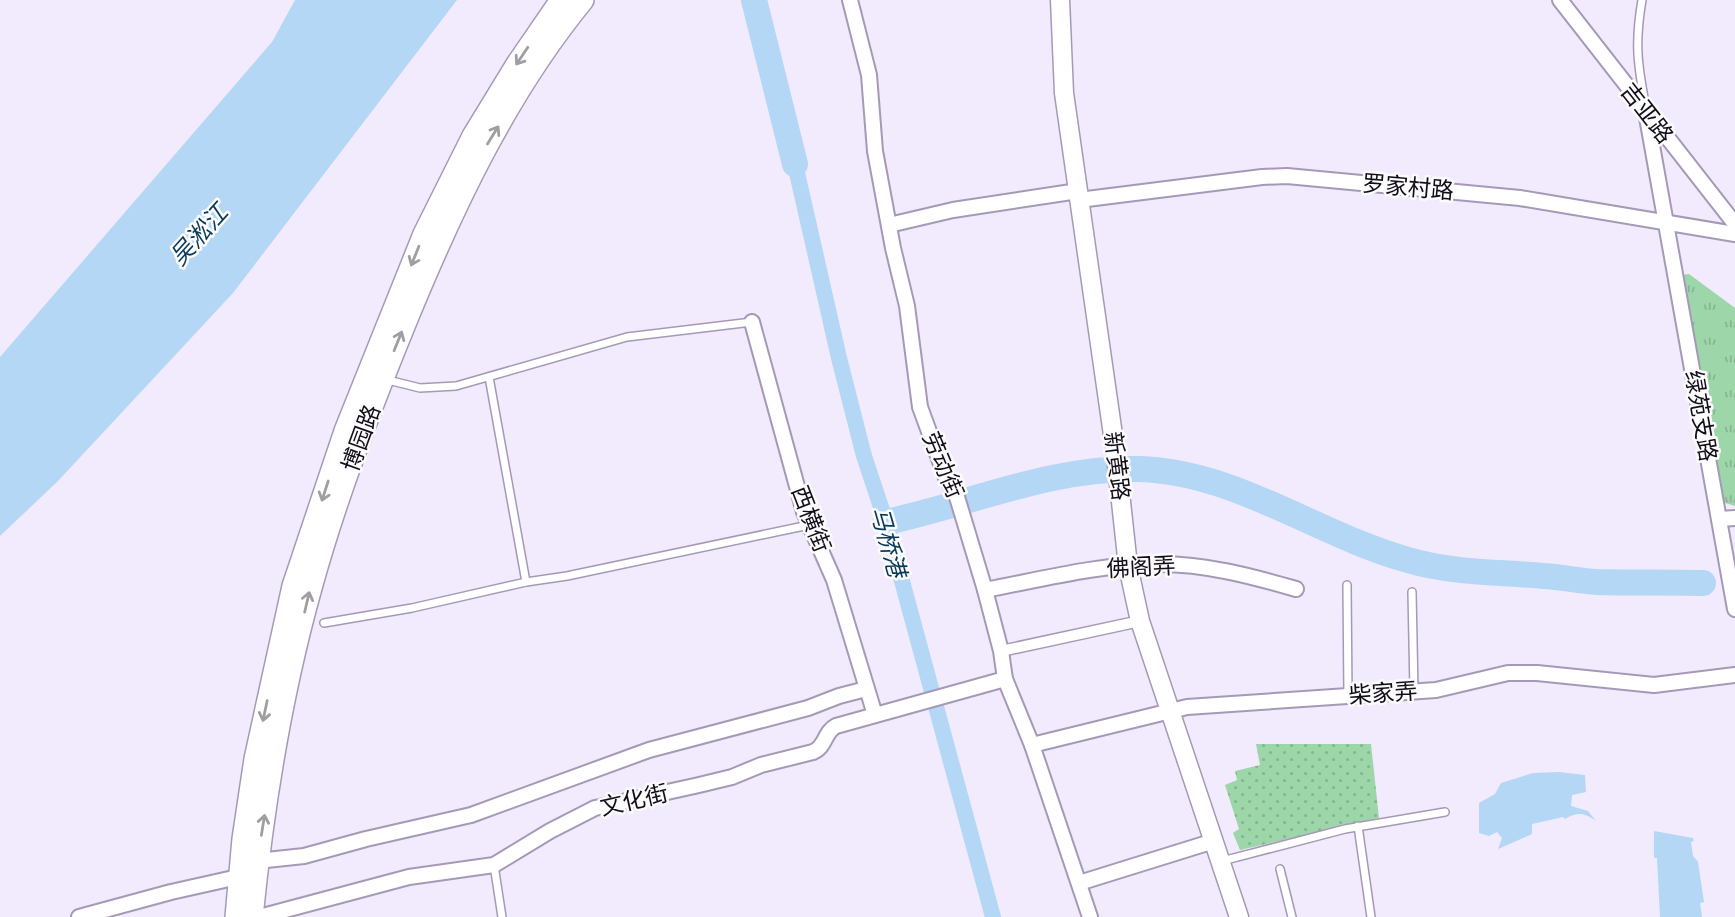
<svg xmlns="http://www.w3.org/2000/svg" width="1735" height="917" viewBox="0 0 1735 917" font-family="Georgia,'Noto Sans SC',serif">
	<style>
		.grass { fill: url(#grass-tufts) }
		.garden { fill: url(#garden-dots) }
		.water { fill: #b4d7f5 }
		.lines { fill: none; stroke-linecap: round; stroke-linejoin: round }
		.canal { stroke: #b4d7f5; stroke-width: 16 }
		.river { stroke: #b4d7f5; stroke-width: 26 }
		.service-casing { stroke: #a699b7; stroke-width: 10 }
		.pedestrian-casing { stroke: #a699b7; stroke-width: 13 }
		.minor-casing { stroke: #a699b7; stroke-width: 18 }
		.tertiary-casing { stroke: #a699b7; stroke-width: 21 }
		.primary-casing { stroke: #a699b7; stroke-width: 24 }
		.service { stroke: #fff; stroke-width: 7 }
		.pedestrian { stroke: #fff; stroke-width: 10 }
		.minor { stroke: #fff; stroke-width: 14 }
		.tertiary { stroke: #fff; stroke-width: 18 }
		.primary { stroke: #fff; stroke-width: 21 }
		.oneway { stroke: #a09ea3 }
		.labels { text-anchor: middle; stroke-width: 5; stroke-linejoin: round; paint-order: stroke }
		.street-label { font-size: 23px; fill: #120d18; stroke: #fbfbfb }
		.water-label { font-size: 24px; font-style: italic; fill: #083958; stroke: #fbfbfb }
	</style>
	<defs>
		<pattern id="grass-tufts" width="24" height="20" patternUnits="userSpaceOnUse" patternTransform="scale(1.75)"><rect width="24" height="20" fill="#9dd6a9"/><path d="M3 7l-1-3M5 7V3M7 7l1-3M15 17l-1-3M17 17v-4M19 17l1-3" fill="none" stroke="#86b691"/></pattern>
		<pattern id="garden-dots" width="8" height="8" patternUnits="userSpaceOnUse" patternTransform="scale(1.75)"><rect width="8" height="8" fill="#9dd6a9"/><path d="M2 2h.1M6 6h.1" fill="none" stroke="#86b691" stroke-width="1.8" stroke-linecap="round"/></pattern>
	</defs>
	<rect width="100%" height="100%" fill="#f2eafd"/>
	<path class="grass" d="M1689,274L1735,308V506L1722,502L1681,275Z"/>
	<path class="garden" d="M1256,744H1371L1379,818L1240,850L1233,833L1239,829L1225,785L1237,780L1235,771L1260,765Z"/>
	<g class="water">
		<path d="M295,0H457L233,293L58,481L0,536V357L272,42Z"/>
		<path d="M1559,772L1585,775L1586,792L1572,795L1571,806L1588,811L1596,821C1584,812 1577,812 1565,819L1563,817L1532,824V834L1498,849L1502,838L1497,832L1489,836L1479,833V803L1495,794L1501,783L1533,773Z"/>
		<path d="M1654,831L1693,838L1694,841L1691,842L1693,856L1698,862L1704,902L1700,903L1702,917H1660L1657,858H1654Z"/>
	</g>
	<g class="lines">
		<path class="canal" d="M795,164L839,358L864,456L886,522L993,917"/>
		<g class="river">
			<path d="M754,0L795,164"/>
			<path d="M886,522C971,504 1050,467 1139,469C1237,472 1315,534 1408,560C1452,573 1498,572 1544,576C1562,577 1579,581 1597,582C1632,583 1667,582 1703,583"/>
		</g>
		<g class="service-casing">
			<g id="service">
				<path d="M1642,0C1635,41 1637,62 1645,103"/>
				<path d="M384,379L420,388L456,386L627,337L752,322"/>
				<path d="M526,582L567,576L809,525"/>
				<path d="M1347,585L1348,696"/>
				<path d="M1412,592L1414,691"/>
				<path d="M324,623L412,608L526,582L489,377"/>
				<path d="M1358,826L1371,917"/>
				<path d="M1222,861L1345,829L1445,812"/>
				<path d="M494,865L502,917"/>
				<path d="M1280,869L1292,917"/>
			</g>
		</g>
		<g class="pedestrian-casing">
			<path id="pedestrian" d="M1001,651L1140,621"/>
		</g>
		<g class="minor-casing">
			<g id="minor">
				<path d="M850,0L869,75L875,151L893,248L907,306L920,407L946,478L957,497L985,590L1001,651L1005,679L1032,745L1090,917"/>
				<path d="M1560,0L1735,224"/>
				<path d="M1646,112L1735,609"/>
				<path d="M1079,200L1262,177L1287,176L1520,198L1735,234"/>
				<path d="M889,225L953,210L1078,191"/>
				<path d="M752,322L804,512L834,580L875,715"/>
				<path d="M1719,519L1735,518"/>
				<path d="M985,590C1043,579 1100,564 1159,564C1206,564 1251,576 1296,589"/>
				<path d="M1032,745L1187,707L1436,690L1508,673H1537L1654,685L1735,675"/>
				<path d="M257,861L304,856L366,839L471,815L649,750L808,708L839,696L866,689"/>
				<path d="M1079,883L1214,841"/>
				<path d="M79,917L171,892L238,877"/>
				<path d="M259,917L409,877L494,865L550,831L595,808L699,785L732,777L761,765L813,752C826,747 824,732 836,726L1005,679"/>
			</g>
		</g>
		<g class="tertiary-casing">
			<path id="tertiary" d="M1060,0L1064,93L1116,456L1128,566L1140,621L1239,917"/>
		</g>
		<g class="primary-casing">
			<g id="primary">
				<path d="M236,917L243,839L255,759L293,586L345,431L424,234L473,136L517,64L561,0"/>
				<path d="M252,917C263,807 281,695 311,588C336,497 371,407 407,319C453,207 506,94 583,0"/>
			</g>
		</g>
		<use href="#service" class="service"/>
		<use href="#pedestrian" class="pedestrian"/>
		<use href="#minor" class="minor"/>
		<use href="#tertiary" class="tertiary"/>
		<use href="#primary" class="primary"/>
	</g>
	<defs><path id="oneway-shaft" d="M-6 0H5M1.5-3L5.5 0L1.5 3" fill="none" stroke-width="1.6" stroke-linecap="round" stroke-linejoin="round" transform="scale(1.75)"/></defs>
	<g class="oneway">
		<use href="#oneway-shaft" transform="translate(522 56) rotate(124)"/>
		<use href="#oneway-shaft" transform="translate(493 135) rotate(-58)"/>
		<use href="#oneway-shaft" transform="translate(415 256) rotate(112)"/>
		<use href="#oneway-shaft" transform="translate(398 341) rotate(-68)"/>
		<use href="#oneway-shaft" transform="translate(325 491) rotate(108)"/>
		<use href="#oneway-shaft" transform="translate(307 602) rotate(-77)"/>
		<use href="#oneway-shaft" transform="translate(265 711) rotate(102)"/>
		<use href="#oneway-shaft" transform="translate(263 825) rotate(-81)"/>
	</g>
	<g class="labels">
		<g class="street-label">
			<text transform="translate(1647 113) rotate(52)" y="8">吉亚路</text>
			<text transform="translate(1408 187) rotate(5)" y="8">罗家村路</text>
			<text transform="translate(1701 416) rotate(80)" y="8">绿苑支路</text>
			<text transform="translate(361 438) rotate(-70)" y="8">博园路</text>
			<text transform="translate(943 465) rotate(67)" y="8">劳动街</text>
			<text transform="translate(1117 466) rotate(83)" y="8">新黄路</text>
			<text transform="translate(811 519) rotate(69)" y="8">西横街</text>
			<text transform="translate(1141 567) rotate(-3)" y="8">佛阁弄</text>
			<text transform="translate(1383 693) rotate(-4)" y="8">柴家弄</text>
			<text transform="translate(634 800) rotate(-13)" y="8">文化街</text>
		</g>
		<g class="water-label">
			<text transform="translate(199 235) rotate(-48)" y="8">吴淞江</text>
			<text transform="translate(888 542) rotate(74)" y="8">马桥港</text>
		</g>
	</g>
</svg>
